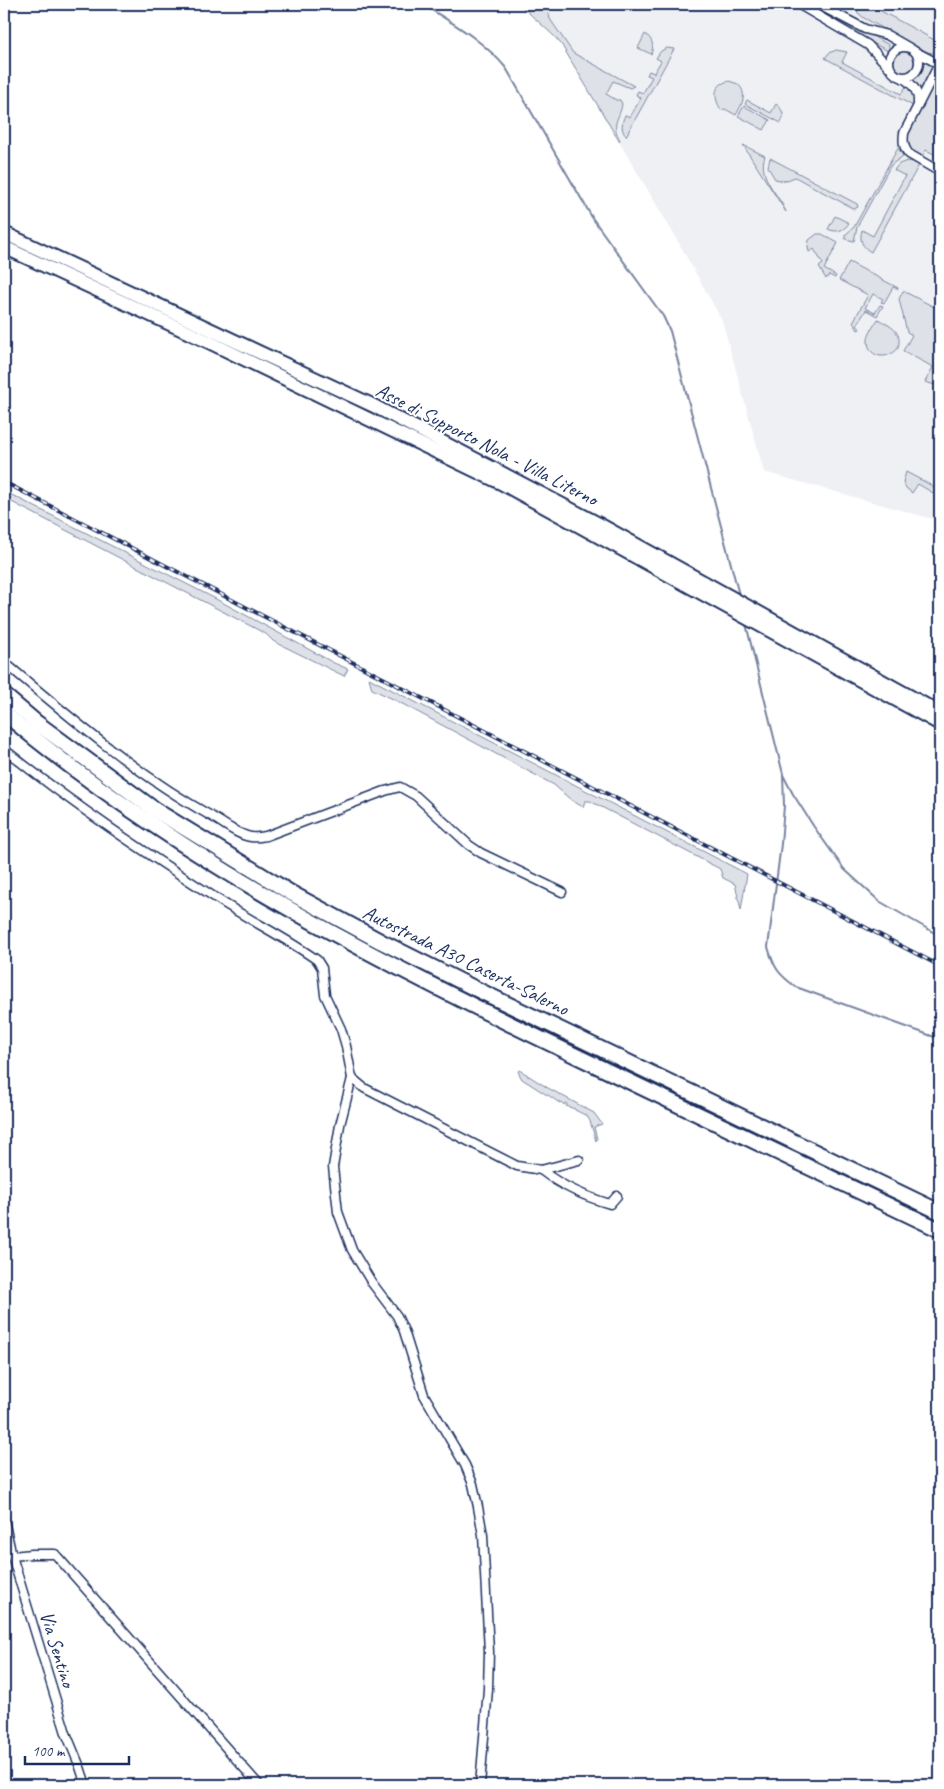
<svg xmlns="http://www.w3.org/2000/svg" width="944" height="1789" viewBox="0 0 944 1789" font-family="Caveat,sans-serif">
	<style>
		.built { fill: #eff0f4 }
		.green { fill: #dee1e7; stroke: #7c88a2 }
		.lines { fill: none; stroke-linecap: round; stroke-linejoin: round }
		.stream { stroke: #77839f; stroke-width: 2 }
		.minor-casing { stroke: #1b2f5e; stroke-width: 11 }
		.trunk-casing { stroke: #1b2f5e; stroke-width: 16 }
		.motorway-casing { stroke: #1b2f5e; stroke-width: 18 }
		.minor { stroke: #fff; stroke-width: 8 }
		.trunk { stroke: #fff; stroke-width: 12 }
		.motorway { stroke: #fff; stroke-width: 14 }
		.rail-casing { stroke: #1b2f5e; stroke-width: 4 }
		.rail { stroke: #fff; stroke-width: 2; stroke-dasharray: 5.5; stroke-linecap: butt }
		.labels { text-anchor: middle; stroke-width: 4; stroke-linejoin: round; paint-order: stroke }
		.street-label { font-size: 20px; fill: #1b2f5e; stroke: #fff }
	</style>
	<rect width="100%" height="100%" fill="#fff"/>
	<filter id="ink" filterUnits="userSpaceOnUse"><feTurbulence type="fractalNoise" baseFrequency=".02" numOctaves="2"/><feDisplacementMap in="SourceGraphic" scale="10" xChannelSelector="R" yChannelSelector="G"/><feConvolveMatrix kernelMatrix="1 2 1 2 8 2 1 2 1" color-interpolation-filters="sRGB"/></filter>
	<g filter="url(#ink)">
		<path class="built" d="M519,4H940V521L764,472L722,320L672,231L561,44L554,36Z"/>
		<g class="green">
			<path d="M519,4H549L548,10L550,19L573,53L634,86L630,88L613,81L606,94L616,100H620L622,104C620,119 610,123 620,140L619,141L561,44L554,36Z"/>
			<path d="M856,4H868L940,43V50L934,53L927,52L864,18L858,13Z"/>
			<path d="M848,23L889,45V50H886L845,28Z"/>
			<path d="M645,34C653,39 654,46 651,54L638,48Z"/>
			<path d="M667,48L674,49L626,136C620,129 622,122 625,115L630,117L641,98L636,95L638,91L643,93L652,77L647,75L649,71L654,73L661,61L656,58L661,51Z"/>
			<circle cx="904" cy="62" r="12"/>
			<path d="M836,50L847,52L842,62L901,94L907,85C913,91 916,97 913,106L825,58L829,53Z"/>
			<path d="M923,59L935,64L922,88L919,89L912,80L921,70Z"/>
			<path d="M940,79V157L926,150L922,157C910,151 906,146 908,132L934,83Z"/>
			<path d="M729,81L738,84C748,94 742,104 736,115L725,109L721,110C714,98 712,85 729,81Z"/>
			<path d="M747,100L771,113L776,104C783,109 785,116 781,123L745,104Z"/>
			<path d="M744,106L770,120L764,130L738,116Z"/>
			<path d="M743,145L765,156C757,177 779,194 786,212Z"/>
			<path d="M898,148L903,156L891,165L857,227L854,241L845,239V235L854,227Z"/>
			<path d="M770,158L857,204L858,207L854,209L795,177L785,181L775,179L768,167Z"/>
			<path d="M907,161L914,162L919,165L871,252C862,247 859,240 862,230L873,236L905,176L894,170L899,164Z"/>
			<path d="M835,216L849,223C844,231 836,233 828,229Z"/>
			<path d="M817,234H822L838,243L824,269L836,276L835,278L829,275L826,279L819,267L823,264L814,249L809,252L808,247L809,240Z"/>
			<path d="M849,262L898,288V289L893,287L884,303L881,302L883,299L873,294L865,308L875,313L880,305L883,306L877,316L866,310L857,325L860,329L858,330L853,322L868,295L839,280Z"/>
			<path d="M903,291L940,310V359L938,363L940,364V384L935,385L925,382L933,367L903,351L912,335L907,332L899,299Z"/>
			<path d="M878,319C890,326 903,331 898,348C889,360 869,359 868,342C867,334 874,326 878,319Z"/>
			<path d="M906,472L940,490V497L918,484L912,493L906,488L903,482Z"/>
			<path d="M4,491L216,599L334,663L348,669L344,676L273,641L266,634L4,498Z"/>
			<path d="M369,678L747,874L741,910L735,884L723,878L720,869L590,801H585L583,807L571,800L554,785L395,700L372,689Z"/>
			<path d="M519,1070L528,1075V1077L529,1076L548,1088L594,1113L602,1124L594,1127L597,1139L596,1141L590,1121L587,1116L575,1110V1109L566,1106L567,1104L565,1103L564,1105L561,1102L559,1103V1101L558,1102L548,1095H547L522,1079L518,1072Z"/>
		</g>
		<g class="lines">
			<g class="stream">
				<path d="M422,4C452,23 483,40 506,68L593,219L663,316L670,331L739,595"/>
				<path d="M746,624L783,774L784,806L781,844L768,947C774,968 778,974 796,987L940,1039"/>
				<path d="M783,775L793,794L814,827L844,869L879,901L940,936"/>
			</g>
			<g class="minor-casing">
				<g id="minor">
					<path d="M798,4L868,45L890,68"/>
					<path d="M817,4L865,29L887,35L908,47"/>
					<circle cx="904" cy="62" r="15"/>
					<path d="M916,52L939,64"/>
					<path d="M940,65L939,64L904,133C903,141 903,147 909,154L940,172"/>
					<path d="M901,77C912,83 919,91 918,103"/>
					<path d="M4,662C69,717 136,774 211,816C223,823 237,835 251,837C256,838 261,837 266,836L385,791L400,787L416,796L469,845L481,853L562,892"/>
					<path d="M4,749C72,804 146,853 219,900C251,921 286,938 317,960L322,968L325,995L341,1029L346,1046L352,1078L364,1088L517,1166L541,1170"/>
					<path d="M352,1078L340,1125L333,1167L338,1212L352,1250L372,1283L397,1316L404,1331L424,1395L465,1465L473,1484L478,1507L483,1535L489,1652L488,1689L480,1785"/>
					<path d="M579,1160L541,1170C560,1185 586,1197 610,1204L617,1196"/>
					<path d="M4,1520L12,1556L66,1733L80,1767L86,1785"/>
					<path d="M12,1556L32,1554H55L259,1785"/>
				</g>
			</g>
			<g class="trunk-casing">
				<g id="trunk">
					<path d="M4,233L372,405L597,523L940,713"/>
					<path d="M4,247L209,342L501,483L940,724"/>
				</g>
			</g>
			<g class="motorway-casing">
				<g id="motorway">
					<path d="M4,695L37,723L155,810L291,893L380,941L472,987L940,1212"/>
					<path d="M4,713C178,861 389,967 595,1065C710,1120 825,1175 940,1230"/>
				</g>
			</g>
			<use href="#minor" class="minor"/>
			<use href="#trunk" class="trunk"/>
			<use href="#motorway" class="motorway"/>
			<g class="rail-casing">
				<path id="rail" d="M4,482L940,966"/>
			</g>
			<use href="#rail" class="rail"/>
		</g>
	</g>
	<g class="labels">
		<g class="street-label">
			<text transform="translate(487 444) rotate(27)" y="7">Asse di Supporto Nola - Villa Literno</text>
			<text transform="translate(466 960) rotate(26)" y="7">Autostrada A30 Caserta-Salerno</text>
			<text transform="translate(58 1649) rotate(73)" y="7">Via Sentino</text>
		</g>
	</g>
	<rect width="944" height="1789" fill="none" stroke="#fff" stroke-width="20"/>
	<rect x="10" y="10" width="924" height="1769" fill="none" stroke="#1b2f5e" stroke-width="2" filter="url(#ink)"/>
	<path d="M25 1756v8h104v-8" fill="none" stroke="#1b2f5e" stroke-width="2.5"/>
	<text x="32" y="1756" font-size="15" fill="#1b2f5e" stroke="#ffffff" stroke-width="4" paint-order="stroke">100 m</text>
</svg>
